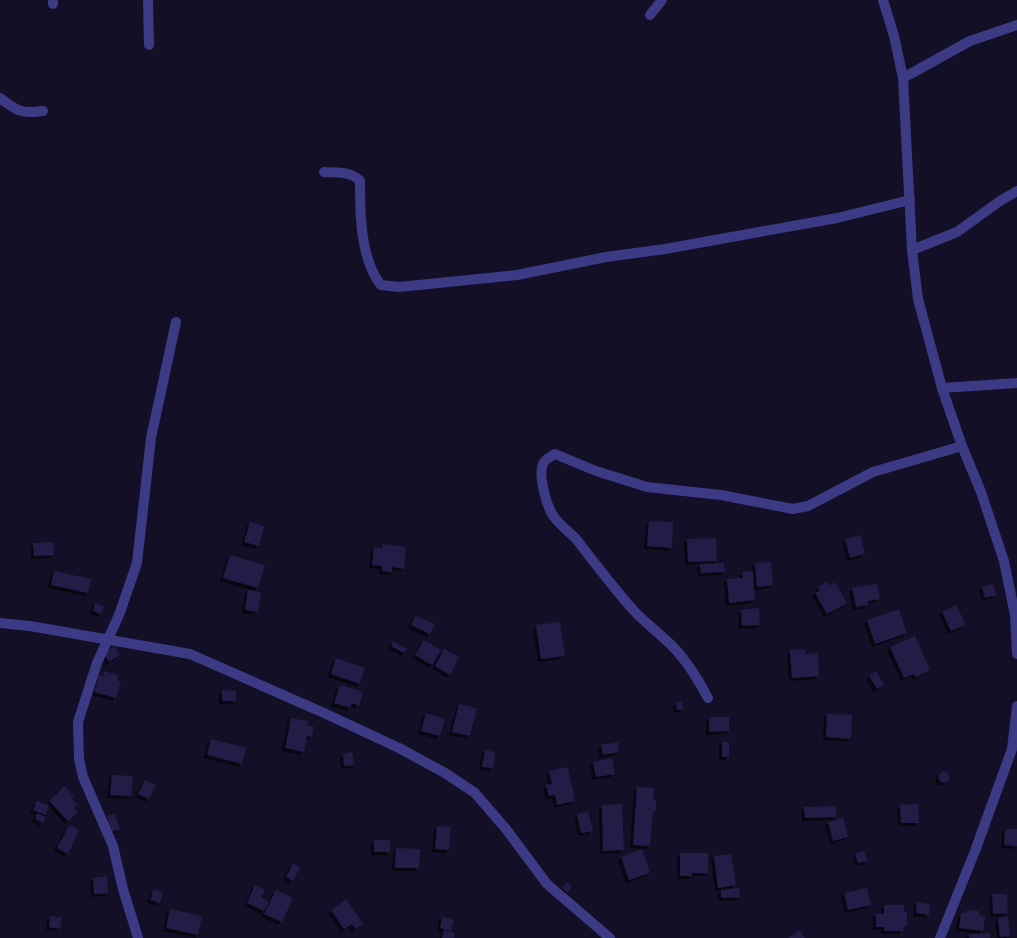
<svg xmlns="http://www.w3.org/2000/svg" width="1017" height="938" viewBox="0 0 1017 938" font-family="'Alegreya Sans',sans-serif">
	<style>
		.building { fill: #241b47; filter: url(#shadow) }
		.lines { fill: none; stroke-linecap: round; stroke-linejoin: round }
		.minor { stroke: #3d3a85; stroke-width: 10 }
	</style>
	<defs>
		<filter id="shadow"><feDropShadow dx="-3" dy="3" stdDeviation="0" flood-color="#0009"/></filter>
	</defs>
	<rect width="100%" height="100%" fill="#130f26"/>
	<g class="building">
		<path d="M649,521L673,522L672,548L647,546Z"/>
		<path d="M250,522L264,526L259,546L244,542Z"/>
		<path d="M860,535L865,554L850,558L845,539Z"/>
		<path d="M716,538L717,561L688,562L687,539Z"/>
		<path d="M53,542L54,555L34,556L33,543Z"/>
		<path d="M383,544L406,547L404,569L392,567V572L382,571V566L372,565L374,547L382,548Z"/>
		<path d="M230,555L265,565L258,588L223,578Z"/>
		<path d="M771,562L773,585L757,587L755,563Z"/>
		<path d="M724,563L725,572L701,573L700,564Z"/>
		<path d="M54,571L91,579L88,593L51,585Z"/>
		<path d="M753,571L755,600L729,603L727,579L743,578L742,572Z"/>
		<path d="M827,582L829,586L835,582L847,603L827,614L815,593L820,590L818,587Z"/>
		<path d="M877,584L880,599L868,601V605L856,607L852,588Z"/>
		<path d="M993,584L996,595L985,598L982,587Z"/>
		<path d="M248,590L261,592L258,612L245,610Z"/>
		<path d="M95,603L104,606L101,614L93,611Z"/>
		<path d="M956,605L966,625L951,631L942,612Z"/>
		<path d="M759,608L760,625L742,626L741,610Z"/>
		<path d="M899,609L907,633L875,644L867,620Z"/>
		<path d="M416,616L435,624L430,634L411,625Z"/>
		<path d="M560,622L565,656L541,659L536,625Z"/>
		<path d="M915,636L930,670L916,677L914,674L904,678L890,647Z"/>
		<path d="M424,640L441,650L432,665L415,655Z"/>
		<path d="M393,641L407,649L404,653L391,646Z"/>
		<path d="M115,646L120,655L109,662L103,653Z"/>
		<path d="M444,649L459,657L450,675L435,666Z"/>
		<path d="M805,649L806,654L818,653L819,676L792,678L790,650Z"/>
		<path d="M336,658L365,668L360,684L331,674Z"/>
		<path d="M104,671L118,675L117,680L121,681L116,698L94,692L99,675L103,676Z"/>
		<path d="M876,671L884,685L877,689L869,676Z"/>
		<path d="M340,685L363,692L359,706L352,703L350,708L334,703Z"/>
		<path d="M222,690L236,691V701H222Z"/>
		<path d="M676,702H682L683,709L677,710Z"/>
		<path d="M459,704L477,708L470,736L452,732Z"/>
		<path d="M426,713L445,719L440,736L421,731Z"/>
		<path d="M827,714L852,715L851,739L826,737Z"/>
		<path d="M709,717H729V731L709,732Z"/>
		<path d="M291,718L308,721L307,725L314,727L312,737L307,736L304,752L285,748Z"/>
		<path d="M211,739L246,748L242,764L207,755Z"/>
		<path d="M618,742L619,752L603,755L601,745Z"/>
		<rect x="722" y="742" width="7" height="15"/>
		<path d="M485,750L495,752L493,768L482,767Z"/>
		<path d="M352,752L354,765L344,766L343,754Z"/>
		<path d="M612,758L615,774L596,777L593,762Z"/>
		<path d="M568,767L575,801L557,805L555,795L549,796L546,785L552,784L549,771Z"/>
		<circle cx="944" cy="777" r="5.5"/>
		<path d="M112,775L133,776L131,796L110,795Z"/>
		<path d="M145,780L156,785L149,799L138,794Z"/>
		<path d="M65,786L74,797L72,799L77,805L74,808L78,812L68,821L49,801Z"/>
		<path d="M637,787L654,788L653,800H656V811H653L650,846L633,845Z"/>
		<path d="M37,801L49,805L46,815L33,810Z"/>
		<path d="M622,804L624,850L603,851L602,805Z"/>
		<path d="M918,804L919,823H901L900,805Z"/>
		<path d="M836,806V817L805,818L804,807Z"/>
		<path d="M588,811L593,831L581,833L577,814Z"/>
		<path d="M37,813L46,817L43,823L35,819Z"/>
		<path d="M115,814L120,829L111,832L107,816Z"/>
		<path d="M843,818L848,837L833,841L828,822Z"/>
		<path d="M69,825L79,830L68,854L57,848Z"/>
		<path d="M437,826L451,827L449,850L435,849Z"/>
		<path d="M1005,829H1017V846L1004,845Z"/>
		<rect x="374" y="840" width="16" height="12"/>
		<path d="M396,848L420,849L419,868H395Z"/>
		<path d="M642,849L650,873L629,880L621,857Z"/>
		<path d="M864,851L867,861L858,863L855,854Z"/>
		<path d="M680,853H708V873H692V876H680Z"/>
		<path d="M731,854L736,885L718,888L714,856Z"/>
		<path d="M293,864L300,867L293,881L286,877Z"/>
		<path d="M107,876L108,893L94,894L93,878Z"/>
		<path d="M567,882L572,887L567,893L562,888Z"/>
		<path d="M255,885L265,890L261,897L269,902L264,911L247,903Z"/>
		<path d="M739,888L740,897L721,898V890Z"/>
		<path d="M867,888L871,905L848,910L844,893Z"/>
		<path d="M154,889L163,892L160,903L150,900Z"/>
		<path d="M276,890L293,898L282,922L264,914Z"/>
		<path d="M992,894H1007L1008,913L993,914Z"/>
		<path d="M346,899L363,924L355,929L352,924L344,929L331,910Z"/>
		<path d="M917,902L930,904L929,915L916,913Z"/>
		<path d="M884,905H904V912H907V926H904L903,931H884V927H876V914H884Z"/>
		<path d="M170,909L202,916L198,935L166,928Z"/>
		<path d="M967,910L979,911V915L985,916L983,931L959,928L961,913H966Z"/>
		<path d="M50,916L62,918L60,929L49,927Z"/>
		<path d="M442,917L454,920L451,931L440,928Z"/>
		<path d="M1008,917L1010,936L1000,937L998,918Z"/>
		<path d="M444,930L455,933L454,938H442Z"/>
		<path d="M800,930L805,938H788Z"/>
		<path d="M990,933V938H969V934Z"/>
	</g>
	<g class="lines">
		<g class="minor">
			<path d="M53,0V4"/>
			<path d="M148,0L149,45"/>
			<path d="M883,0L894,36L903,78L912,250L918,299L942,388L962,446L981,492L1004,561L1015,615L1017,654"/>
			<path d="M650,15L662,0"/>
			<path d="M903,78L970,41L1017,25"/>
			<path d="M0,98C17,111 21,114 43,111"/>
			<path d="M324,172C336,173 352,171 360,181C360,212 360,259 381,285L399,287L517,275L606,257L665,249L837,218L910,200"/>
			<path d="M912,250L957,232L1000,201L1017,191"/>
			<path d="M942,388L1017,383"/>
			<path d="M0,623L30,626L190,654L324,713L399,748L445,773L475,793L506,829L547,884L610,938"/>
			<path d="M708,698C699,681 689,664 676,650C664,637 649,626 636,613C615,590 596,565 577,540C569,531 558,524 552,514C546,503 538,475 543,464C545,459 550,457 555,454L596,471L647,487L721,495L793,509L808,506L873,472L962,446"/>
			<path d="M138,938L123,889L113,846L83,777L79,759L78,722L97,663L119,615L137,563L151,438L176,322"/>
			<path d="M940,938L975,851L1012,749L1017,706"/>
		</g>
	</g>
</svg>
